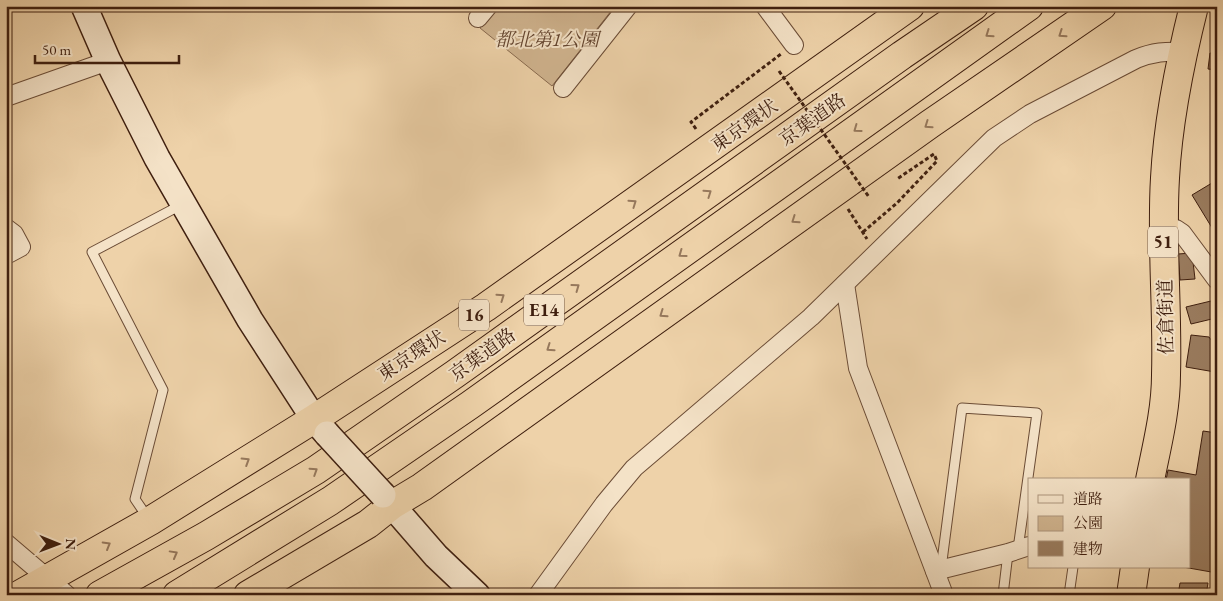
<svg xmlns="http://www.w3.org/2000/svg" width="1223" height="601" viewBox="0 0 1223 601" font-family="'EB Garamond','Noto Serif JP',serif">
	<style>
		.green { fill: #d0b48f; stroke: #886a4f }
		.building { fill: #9a7c5f; stroke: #3f1f0f }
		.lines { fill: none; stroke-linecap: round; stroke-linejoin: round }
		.lane-casing { stroke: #6b4c36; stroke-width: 11 }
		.street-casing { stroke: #6b4c36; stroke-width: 20 }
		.secondary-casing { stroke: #3f1f0f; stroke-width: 28 }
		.highway-casing { stroke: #3f1f0f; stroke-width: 30 }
		.path { stroke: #3f1f0f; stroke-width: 3; stroke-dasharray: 4 2.5; stroke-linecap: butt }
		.lane { stroke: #f4e2c7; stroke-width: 9 }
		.street { stroke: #f4e2c7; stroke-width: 18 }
		.secondary { stroke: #f4e2c7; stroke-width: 25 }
		.highway { stroke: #eed2a9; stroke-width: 28 }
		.secondary-bridge-casing { stroke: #3f1f0f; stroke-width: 28; stroke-linecap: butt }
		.path-bridge { stroke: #3f1f0f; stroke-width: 3; stroke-dasharray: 4 2.5; stroke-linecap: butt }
		.secondary-bridge { stroke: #f4e2c7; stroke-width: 25 }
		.oneway { stroke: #96785c }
		.labels { text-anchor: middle; stroke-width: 4; stroke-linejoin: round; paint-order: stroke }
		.shield { fill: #f4e2c7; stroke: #755a46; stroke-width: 1 }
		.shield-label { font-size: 18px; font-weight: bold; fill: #3f1f0f }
		.park-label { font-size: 19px; font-style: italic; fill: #63442f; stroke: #f4e2c7 }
		.street-label { font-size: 19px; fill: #3f1f0f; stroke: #f4e2c7 }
	</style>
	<rect width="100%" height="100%" fill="#eed2a9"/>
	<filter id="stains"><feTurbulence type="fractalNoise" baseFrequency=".004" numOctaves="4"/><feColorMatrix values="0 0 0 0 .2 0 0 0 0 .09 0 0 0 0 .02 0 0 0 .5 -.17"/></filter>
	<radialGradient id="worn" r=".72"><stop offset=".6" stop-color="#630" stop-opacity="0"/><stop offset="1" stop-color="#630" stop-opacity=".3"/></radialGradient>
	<path class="green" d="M497,6H615L552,86L480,28Z"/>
	<g class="building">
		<path d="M1210,53L1217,54V70L1208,69Z"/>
		<path d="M1217,180V236L1192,195Z"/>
		<path d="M1192,253L1195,279L1180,280L1178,254Z"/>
		<path d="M1211,301L1216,318L1191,324L1186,307Z"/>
		<path d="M1191,335L1209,337L1217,348L1215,372L1186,367Z"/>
		<path d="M1203,431L1217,433V573L1183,567H1189V480H1166L1168,470L1196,475Z"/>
		<path d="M1180,583H1208L1206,595H1178Z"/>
	</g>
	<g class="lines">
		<g class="lane-casing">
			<g id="lane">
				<path d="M148,518L135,499L163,390L92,252L181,205"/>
				<path d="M936,569L942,561L962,408L1037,413L1018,549"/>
				<path d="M1003,595L1008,553"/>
				<path d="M1069,595L1073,567"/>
			</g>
		</g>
		<g class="street-casing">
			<g id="street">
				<path d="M765,6L794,45"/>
				<path d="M478,18L488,6"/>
				<path d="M563,88L628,6"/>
				<path d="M6,97L108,61"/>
				<path d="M1163,225L1176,229L1182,233L1217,280"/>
				<path d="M6,228L14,234L21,247L6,255"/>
				<path d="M845,284L858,368L944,595"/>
				<path d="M6,543L67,595"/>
				<path d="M935,571L1008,553L1029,546"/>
				<path d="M538,595L604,504L634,468L811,317L994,138L1030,114L1136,59C1153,52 1166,51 1184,52"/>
			</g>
		</g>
		<g class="secondary-casing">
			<g id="secondary">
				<path d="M84,6L108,61L157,158L250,320L314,419L327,434"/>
				<path d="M383,495L436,556L477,595"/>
			</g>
		</g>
		<g class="highway-casing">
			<g id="highway">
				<path d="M1150,480C1157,445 1166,410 1166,375C1168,309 1161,244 1165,178C1168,120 1180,62 1194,6"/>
				<path d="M19,595L150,521L314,419L486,307L910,6"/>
				<path d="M100,595L206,536L316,470L455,374L902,55L974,6"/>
				<path d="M177,595L330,501L470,405L1029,6"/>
				<path d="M248,595L368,524L392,505L422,487L930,124L1102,6"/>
				<path d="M1131,595L1135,567"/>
			</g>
		</g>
		<g class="path">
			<path d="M696,129L691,122L781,54"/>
			<path d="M848,209L867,239"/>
			<path d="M863,232L897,203L937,161L934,154L897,179"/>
		</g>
		<use href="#lane" class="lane"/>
		<use href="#street" class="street"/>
		<use href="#secondary" class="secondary"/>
		<use href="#highway" class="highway"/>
		<g class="secondary-bridge-casing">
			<path id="secondary-bridge" d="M327,434L383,495"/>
		</g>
		<path class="path-bridge" d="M779,71L869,197"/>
		<use href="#secondary-bridge" class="secondary-bridge"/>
	</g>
	<defs><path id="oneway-chevron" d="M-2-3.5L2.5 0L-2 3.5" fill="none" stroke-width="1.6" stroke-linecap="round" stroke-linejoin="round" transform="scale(1.25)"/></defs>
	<g class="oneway">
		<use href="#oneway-chevron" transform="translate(989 34) rotate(145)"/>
		<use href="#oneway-chevron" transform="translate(1062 34) rotate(146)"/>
		<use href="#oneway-chevron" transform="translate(928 125) rotate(145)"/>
		<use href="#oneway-chevron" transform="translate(857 129) rotate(144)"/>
		<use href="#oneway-chevron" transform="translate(708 193) rotate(-35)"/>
		<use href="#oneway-chevron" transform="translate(633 203) rotate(-35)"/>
		<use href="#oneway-chevron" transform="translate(795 220) rotate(145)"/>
		<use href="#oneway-chevron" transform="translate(682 254) rotate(144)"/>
		<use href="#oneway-chevron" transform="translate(576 287) rotate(-36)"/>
		<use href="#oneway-chevron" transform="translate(501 297) rotate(-35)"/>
		<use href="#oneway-chevron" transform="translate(663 314) rotate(145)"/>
		<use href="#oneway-chevron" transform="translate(550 348) rotate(145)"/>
		<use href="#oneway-chevron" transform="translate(246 461) rotate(-32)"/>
		<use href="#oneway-chevron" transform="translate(314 471) rotate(-33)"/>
		<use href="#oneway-chevron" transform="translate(107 545) rotate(-30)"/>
		<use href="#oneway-chevron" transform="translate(174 554) rotate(-29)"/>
	</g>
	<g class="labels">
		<g class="shield">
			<rect x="1148" y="226.5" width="30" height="31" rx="4"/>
			<rect x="524" y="294.5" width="40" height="31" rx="4"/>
			<rect x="459" y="299.5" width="30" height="31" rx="4"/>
		</g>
		<g class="shield-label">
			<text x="1163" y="248">51</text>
			<text x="544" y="316">E14</text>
			<text x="474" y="321">16</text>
		</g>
		<g class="park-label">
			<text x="547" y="46">都北第1公園</text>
		</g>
		<g class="street-label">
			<text transform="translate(812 119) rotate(-35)" y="7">京葉道路</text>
			<text transform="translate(744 125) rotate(-35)" y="7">東京環状</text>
			<text transform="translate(1165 317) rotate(-91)" y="7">佐倉街道</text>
			<text transform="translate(482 354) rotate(-36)" y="7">京葉道路</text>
			<text transform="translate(411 355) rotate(-33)" y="7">東京環状</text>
		</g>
	</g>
	<rect width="1223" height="601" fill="none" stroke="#eed2a9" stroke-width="25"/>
	<rect x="8" y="8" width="1208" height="586" fill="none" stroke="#3f1f0f" stroke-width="2.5"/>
	<rect x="12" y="12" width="1198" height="576" fill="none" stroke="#3f1f0f"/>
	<rect x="1028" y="478" width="162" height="90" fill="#f4e2c7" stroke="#ac947d"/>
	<rect x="1038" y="495" width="25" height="8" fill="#f4e2c7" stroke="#ac947d"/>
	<text x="1073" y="504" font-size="15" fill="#3f1f0f">道路</text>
	<rect x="1038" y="516" width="25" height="15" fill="#d0b48f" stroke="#ac947d"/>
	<text x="1073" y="528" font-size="15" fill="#3f1f0f">公園</text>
	<rect x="1038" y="541" width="25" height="15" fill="#9a7c5f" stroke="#ac947d"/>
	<text x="1073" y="554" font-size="15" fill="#3f1f0f">建物</text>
	<g transform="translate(58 544) rotate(91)" stroke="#f4e2c7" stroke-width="4" paint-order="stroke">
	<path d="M0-4L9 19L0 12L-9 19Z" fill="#3f1f0f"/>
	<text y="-8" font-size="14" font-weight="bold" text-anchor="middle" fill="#3f1f0f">N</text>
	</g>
	<path d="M35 55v8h144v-8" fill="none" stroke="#3f1f0f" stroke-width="2.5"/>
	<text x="42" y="55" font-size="15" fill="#3f1f0f" stroke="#f4e2c7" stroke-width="4" paint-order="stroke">50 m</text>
	<rect width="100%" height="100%" filter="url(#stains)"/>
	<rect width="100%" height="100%" fill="url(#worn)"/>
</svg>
